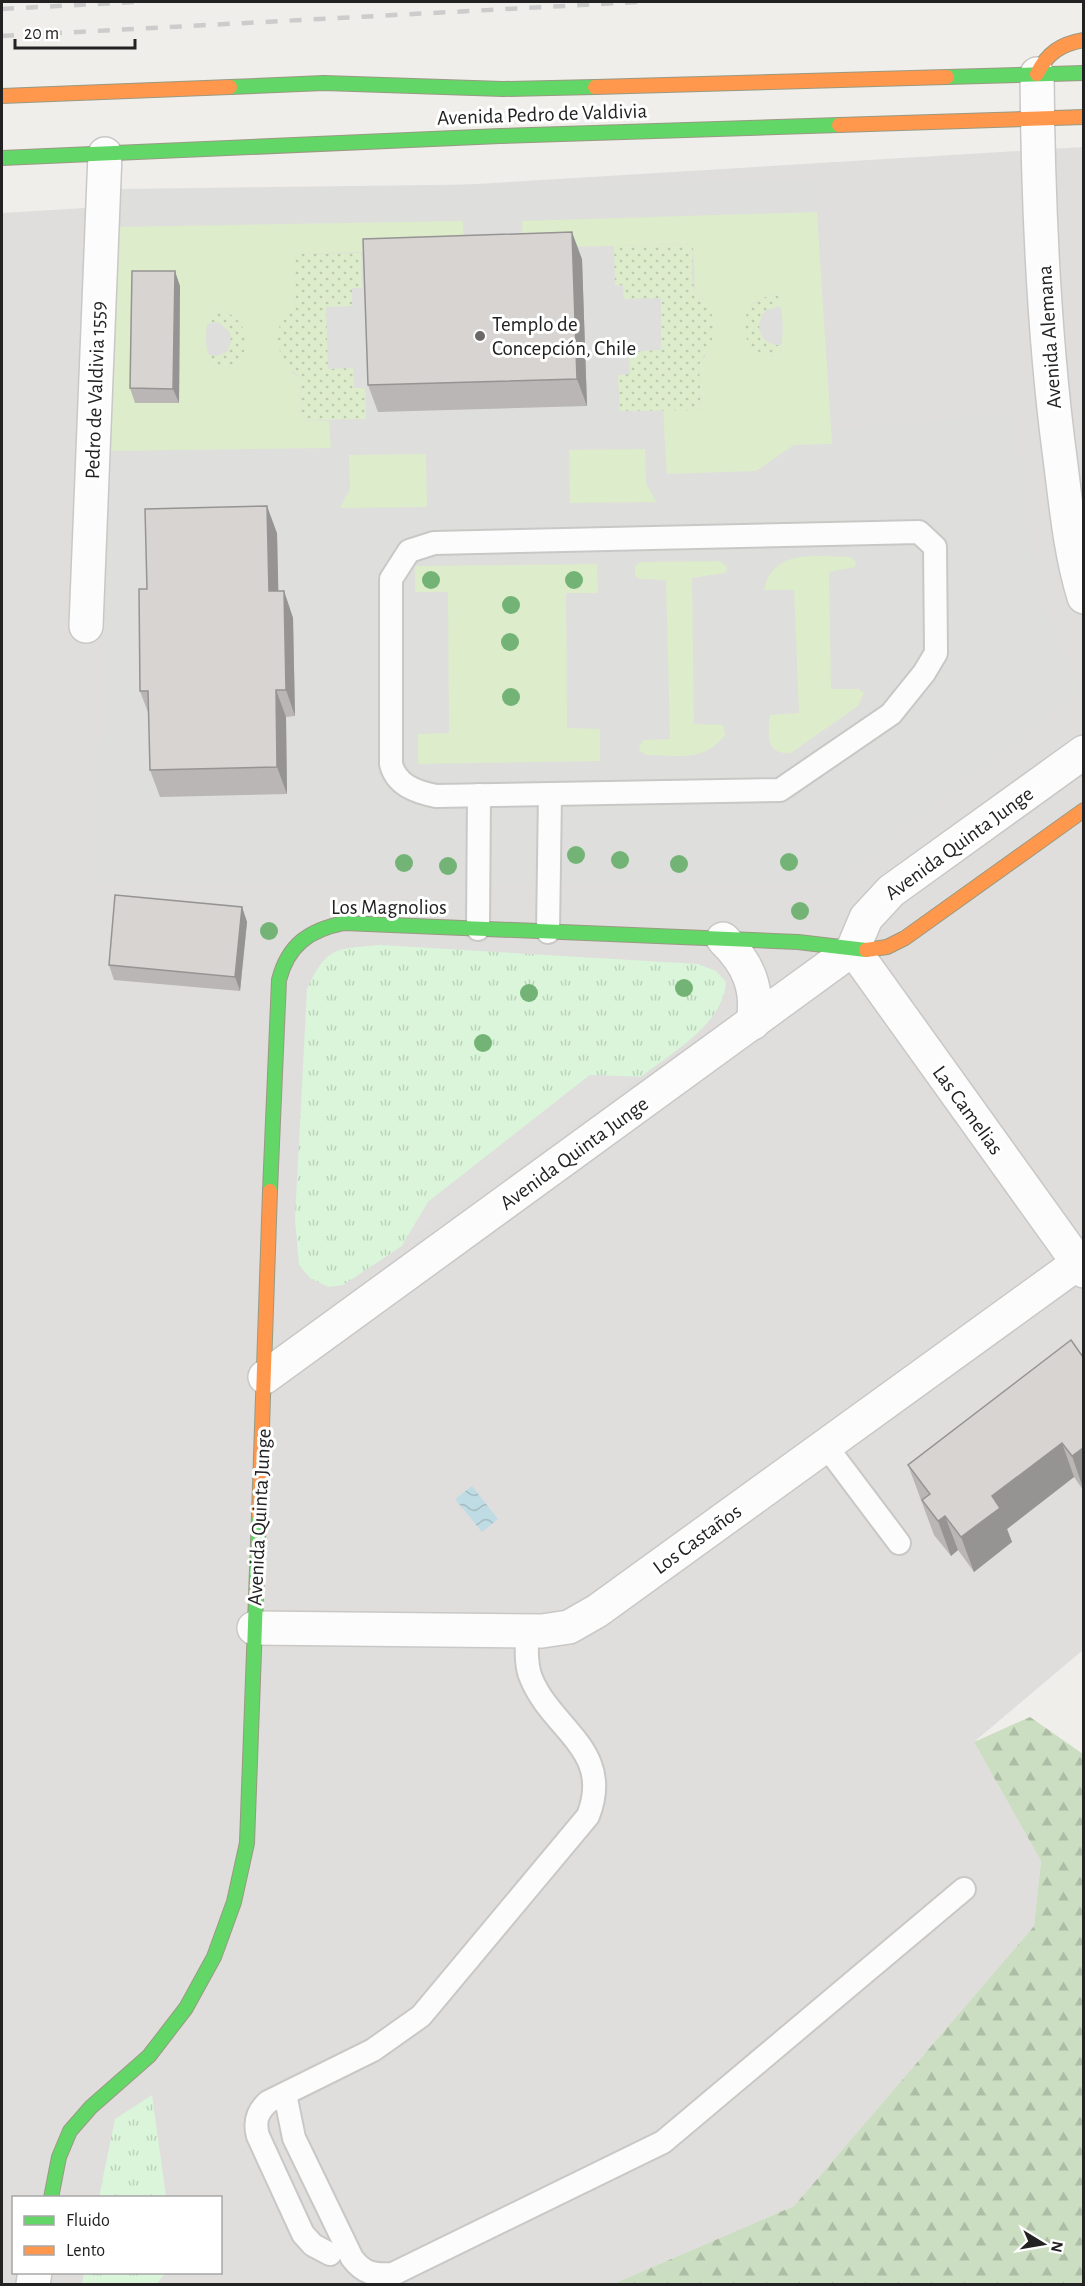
<svg xmlns="http://www.w3.org/2000/svg" width="1085" height="2286" viewBox="0 0 1085 2286" font-family="'Alegreya Sans',sans-serif">
	<style>
		.residential { fill: #dfdedc; fill-rule: evenodd }
		.religious { fill: #dededc }
		.grass { fill: #ddeccb; fill-rule: evenodd }
		.forest { fill: url(#forest-firs) }
		.park { fill: url(#park-tufts) }
		.garden { fill: url(#garden-dots) }
		.parking { fill: #e0dfde }
		.water { fill: url(#water-waves) }
		.lines { fill: none; stroke-linecap: round; stroke-linejoin: round }
		.lane-casing { stroke: #c9c8c7; stroke-width: 26 }
		.street-casing { stroke: #c9c8c7; stroke-width: 36 }
		.fast-casing { stroke: #999a82; stroke-width: 16 }
		.slow-casing { stroke: #999a82; stroke-width: 16 }
		.lane { stroke: #fdfcfc; stroke-width: 22 }
		.street { stroke: #fdfcfc; stroke-width: 33 }
		.fast { stroke: #63d668; stroke-width: 14 }
		.slow { stroke: #ff974d; stroke-width: 14 }
		.rail { stroke: #ccc; stroke-width: 4.5; stroke-dasharray: 12 12; stroke-linecap: butt }
		.tree { fill: #73b476 }
		.wall { fill: #b9b6b5 }
		.shaded-wall { fill: #969493 }
		.building { fill: #d7d4d2; stroke: #969493; stroke-width: 1.5 }
		.poi-dot { fill: #6a6968; stroke: #fff; stroke-width: 2 }
		.labels { text-anchor: middle; stroke-width: 6; stroke-linejoin: round; paint-order: stroke }
		.street-label { font-size: 21px; fill: #222; stroke: #fff }
		.poi-label { font-size: 21px; fill: #222; stroke: #fff; text-anchor: start }
	</style>
	<defs>
		<pattern id="forest-firs" width="22" height="20" patternUnits="userSpaceOnUse" patternTransform="scale(1.5)"><rect width="22" height="20" fill="#cbdec1"/><path d="M5 1l3.5 6h-7zM16 11l3.5 6h-7z" fill="#aebea6"/></pattern>
		<pattern id="park-tufts" width="24" height="20" patternUnits="userSpaceOnUse" patternTransform="scale(1.5)"><rect width="24" height="20" fill="#daf5da"/><path d="M3 7l-1-3M5 7V3M7 7l1-3M15 17l-1-3M17 17v-4M19 17l1-3" fill="none" stroke="#bbd2bb"/></pattern>
		<pattern id="garden-dots" width="8" height="8" patternUnits="userSpaceOnUse" patternTransform="scale(1.5)"><rect width="8" height="8" fill="#ddeccb"/><path d="M2 2h.1M6 6h.1" fill="none" stroke="#bdcaae" stroke-width="1.8" stroke-linecap="round"/></pattern>
		<pattern id="water-waves" width="16" height="10" patternUnits="userSpaceOnUse" patternTransform="scale(1.5)"><rect width="16" height="10" fill="#bfdbe3"/><path d="M0 5q4-4 8 0t8 0" fill="none" stroke="#a4bcc2"/></pattern>
	</defs>
	<rect width="100%" height="100%" fill="#f0eeeb"/>
	<path class="residential" d="M1083,147V1650L974,1742L1041,1861L1034,1926L794,2206L613,2284H2V213ZM14,2198H220V2272H14Z"/>
	<path class="religious" d="M815,180L830,430L1013,413L1024,502L1043,604L1080,692L832,885L96,883L119,189Z"/>
	<g class="grass">
		<path d="M817,212L832,444L794,445L756,471L667,474L663,409L701,410L699,363L707,354L703,298L695,292L693,244L523,248L522,221ZM772,295H777C784,316 784,331 780,352L773,356L763,354L753,303Z"/>
		<path d="M463,221L464,249L295,254L296,301L293,304L292,373L300,377L301,420L329,421L331,448L110,451L116,227ZM220,310C250,319 255,351 228,367L210,363C205,346 204,328 211,311Z"/>
		<path d="M645,449L646,483L656,502L570,503L569,450Z"/>
		<path d="M426,454L427,507L340,508L350,489L349,455Z"/>
		<path d="M851,557L856,562L855,567L829,572L831,689H859L864,693L858,706L791,753C765,755 768,735 770,715L799,713L794,590H764C773,547 818,557 851,557Z"/>
		<path d="M720,561L728,568L725,573L692,578L694,724L723,725L725,735C704,763 677,755 646,755L640,751L639,746L644,740L670,739L666,580L640,579L635,576V566L641,562Z"/>
		<path d="M597,564L598,593H566L567,728L600,729V761L418,764V734L449,733L448,592H415V566Z"/>
	</g>
	<path class="forest" d="M1030,1717L1083,1754V2284H613L794,2206L1034,1926L1041,1861L974,1742Z"/>
	<g class="park">
		<path d="M380,945L698,964L716,971L726,982C723,1025 672,1052 641,1077L590,1075L428,1202L402,1246L343,1285L329,1287L311,1279L299,1265L295,1219L307,989C327,947 334,949 380,945Z"/>
		<path d="M152,2095L166,2197H99L115,2119Z"/>
		<path d="M84,2273V2272L165,2273L157,2284H82Z"/>
	</g>
	<g class="garden">
		<path d="M693,244C693,257 690,278 695,291C696,294 702,297 704,300C720,321 715,345 699,364L701,410L620,411L618,375L630,374L629,352L661,350V298L624,299L623,285H615L614,246Z"/>
		<path d="M361,253L362,288H352V306L326,307L328,369L353,368L354,388H365L366,419L301,420L300,377L285,364L277,344L280,322L296,301L294,254Z"/>
		<path d="M772,295L778,296L781,306L766,310C753,325 759,346 781,345L779,355C739,361 729,305 772,295Z"/>
		<path d="M220,310C260,322 252,372 212,368L207,354L217,356L227,352L231,342L230,332L218,322L206,324L211,311Z"/>
	</g>
	<path class="parking" d="M590,1075L641,1077L402,1246L428,1202Z"/>
	<path class="water" d="M472,1486L498,1519L482,1532L455,1499Z"/>
	<g class="lines">
		<g class="lane-casing">
			<g id="lane">
				<path d="M919,532L935,547L936,653L924,673L891,714L780,790L436,796C416,792 396,785 391,764V579L409,551L434,543Z"/>
				<path d="M478,929L479,795"/>
				<path d="M548,932L550,794"/>
				<path d="M826,1446L899,1543"/>
				<path d="M285,2094L294,2138L352,2258C364,2274 374,2275 393,2274L663,2142L964,1889"/>
				<path d="M330,2254L313,2245L303,2234L258,2136C254,2122 257,2112 268,2102L373,2050L421,2016L588,1816C614,1750 552,1730 531,1678C525,1664 527,1646 527,1631"/>
			</g>
		</g>
		<g class="street-casing">
			<g id="street">
				<path d="M1037,74C1038,202 1043,331 1060,458C1066,504 1070,552 1084,597"/>
				<path d="M86,626L105,154"/>
				<path d="M723,939C748,963 759,988 753,1023"/>
				<path d="M853,949L1084,1271"/>
				<path d="M265,1377L853,949L866,918L891,891L1084,752"/>
				<path d="M254,1628L542,1631L569,1627L597,1611L1078,1263"/>
				<path d="M33,2284L35,2272"/>
			</g>
		</g>
		<g class="fast-casing">
			<g id="fast">
				<path d="M947,77L1084,73"/>
				<path d="M230,87L324,83L503,89L595,87"/>
				<path d="M2,158L500,136L839,125"/>
				<path d="M270,1191L279,980C288,945 309,930 344,923L798,942L866,950"/>
				<path d="M51,2198L59,2157L70,2131L91,2107L149,2056L186,2008L214,1957L234,1902L247,1843L259,1515"/>
			</g>
		</g>
		<g class="slow-casing">
			<g id="slow">
				<path d="M1037,74C1047,53 1061,44 1084,40"/>
				<path d="M595,87L947,77"/>
				<path d="M2,96L230,87"/>
				<path d="M839,125L1084,117"/>
				<path d="M866,950L887,947L905,938L1084,810"/>
				<path d="M259,1515L270,1191"/>
			</g>
		</g>
		<use href="#lane" class="lane"/>
		<use href="#street" class="street"/>
		<use href="#fast" class="fast"/>
		<use href="#slow" class="slow"/>
		<g class="rail">
			<path d="M2,9L135,2"/>
			<path d="M2,36L638,2"/>
		</g>
	</g>
	<g class="tree">
		<circle cx="431" cy="580" r="9"/>
		<circle cx="574" cy="580" r="9"/>
		<circle cx="511" cy="605" r="9"/>
		<circle cx="510" cy="642" r="9"/>
		<circle cx="511" cy="697" r="9"/>
		<circle cx="576" cy="855" r="9"/>
		<circle cx="620" cy="860" r="9"/>
		<circle cx="789" cy="862" r="9"/>
		<circle cx="404" cy="863" r="9"/>
		<circle cx="679" cy="864" r="9"/>
		<circle cx="448" cy="866" r="9"/>
		<circle cx="800" cy="911" r="9"/>
		<circle cx="269" cy="931" r="9"/>
		<circle cx="684" cy="988" r="9"/>
		<circle cx="529" cy="993" r="9"/>
		<circle cx="483" cy="1043" r="9"/>
	</g>
	<g class="wall">
		<path d="M582,259L587,406L378,412L368,385Z"/>
		<path d="M180,286L179,403H135L130,388Z"/>
		<path d="M277,533L278,591H284L293,618L295,716L286,717L287,794L160,797L150,770L149,715L140,691Z"/>
		<path d="M242,907L247,922L240,991L114,980L109,965Z"/>
		<path d="M1083,1357V1490L1074,1477L1007,1529L1012,1542L974,1572L958,1550L951,1556L934,1535L908,1465Z"/>
	</g>
	<g class="shaded-wall">
		<path d="M572,232L582,259L587,406L577,379Z"/>
		<path d="M175,271L180,286L179,403L173,389Z"/>
		<path d="M267,506L277,533L279,618L269,591Z"/>
		<path d="M284,591L293,618L295,716L286,690Z"/>
		<path d="M276,690L286,717L287,794L277,767Z"/>
		<path d="M242,907L247,922L240,991L235,977Z"/>
		<path d="M1062,1443L1074,1477L1007,1529L1012,1542L974,1572L961,1537L992,1496Z"/>
		<path d="M1083,1448V1488L1072,1456Z"/>
		<path d="M945,1516L958,1550L951,1556L938,1521Z"/>
	</g>
	<g class="building">
		<path d="M572,232L577,379L368,385L363,239Z"/>
		<path d="M132,271H175L173,389L130,388Z"/>
		<path d="M267,506L269,591H284L286,690H276L277,767L150,770L148,691H140L139,589H147L145,509Z"/>
		<path d="M115,895L242,907L235,977L109,965Z"/>
		<path d="M1071,1340L1083,1357V1448L1072,1456L1062,1443L992,1496L1000,1508L961,1537L945,1516L938,1521L922,1500L930,1494L908,1465Z"/>
	</g>
	<circle class="poi-dot" cx="480" cy="336" r="6"/>
	<g class="labels">
		<g class="street-label">
			<text transform="translate(542 114) rotate(-2)" y="7">Avenida Pedro de Valdivia</text>
			<text transform="translate(1049 337) rotate(-94)" y="7">Avenida Alemana</text>
			<text transform="translate(95 390) rotate(-88)" y="7">Pedro de Valdivia 1559</text>
			<text transform="translate(959 843) rotate(-36)" y="7">Avenida Quinta Junge</text>
			<text x="389" y="914">Los Magnolios</text>
			<text transform="translate(968 1110) rotate(54)" y="7">Las Camelias</text>
			<text transform="translate(574 1153) rotate(-36)" y="7">Avenida Quinta Junge</text>
			<text transform="translate(259 1517) rotate(-87)" y="7">Avenida Quinta Junge</text>
			<text transform="translate(697 1539) rotate(-36)" y="7">Los Castaños</text>
		</g>
		<g class="poi-label">
			<text x="492" y="331">Templo de<tspan x="492" dy="24">Concepción, Chile</tspan></text>
		</g>
	</g>
	<rect width="1085" height="2286" fill="none" stroke="#222222" stroke-width="6"/>
	<rect x="12" y="2196" width="210" height="78" fill="#ffffff" stroke="#a7a7a7" stroke-width="1.5"/>
	<rect x="24" y="2216" width="30" height="9" fill="#63d668" stroke="#a7a7a7" stroke-width="1.5"/>
	<text x="66" y="2226" font-size="18" fill="#222222">Fluido</text>
	<rect x="24" y="2246" width="30" height="9" fill="#ff974d" stroke="#a7a7a7" stroke-width="1.5"/>
	<text x="66" y="2256" font-size="18" fill="#222222">Lento</text>
	<g transform="translate(1043 2244) rotate(101)" stroke="#ffffff" stroke-width="4.5" paint-order="stroke">
	<path d="M0-4.5L10 22L0 15L-10 22Z" fill="#222222"/>
	<text y="-9" font-size="16" font-weight="bold" text-anchor="middle" fill="#222222">N</text>
	</g>
	<path d="M15 39v9h120v-9" fill="none" stroke="#222222" stroke-width="3"/>
	<text x="24" y="39" font-size="18" fill="#222222" stroke="#ffffff" stroke-width="4.5" paint-order="stroke">20 m</text>
</svg>
